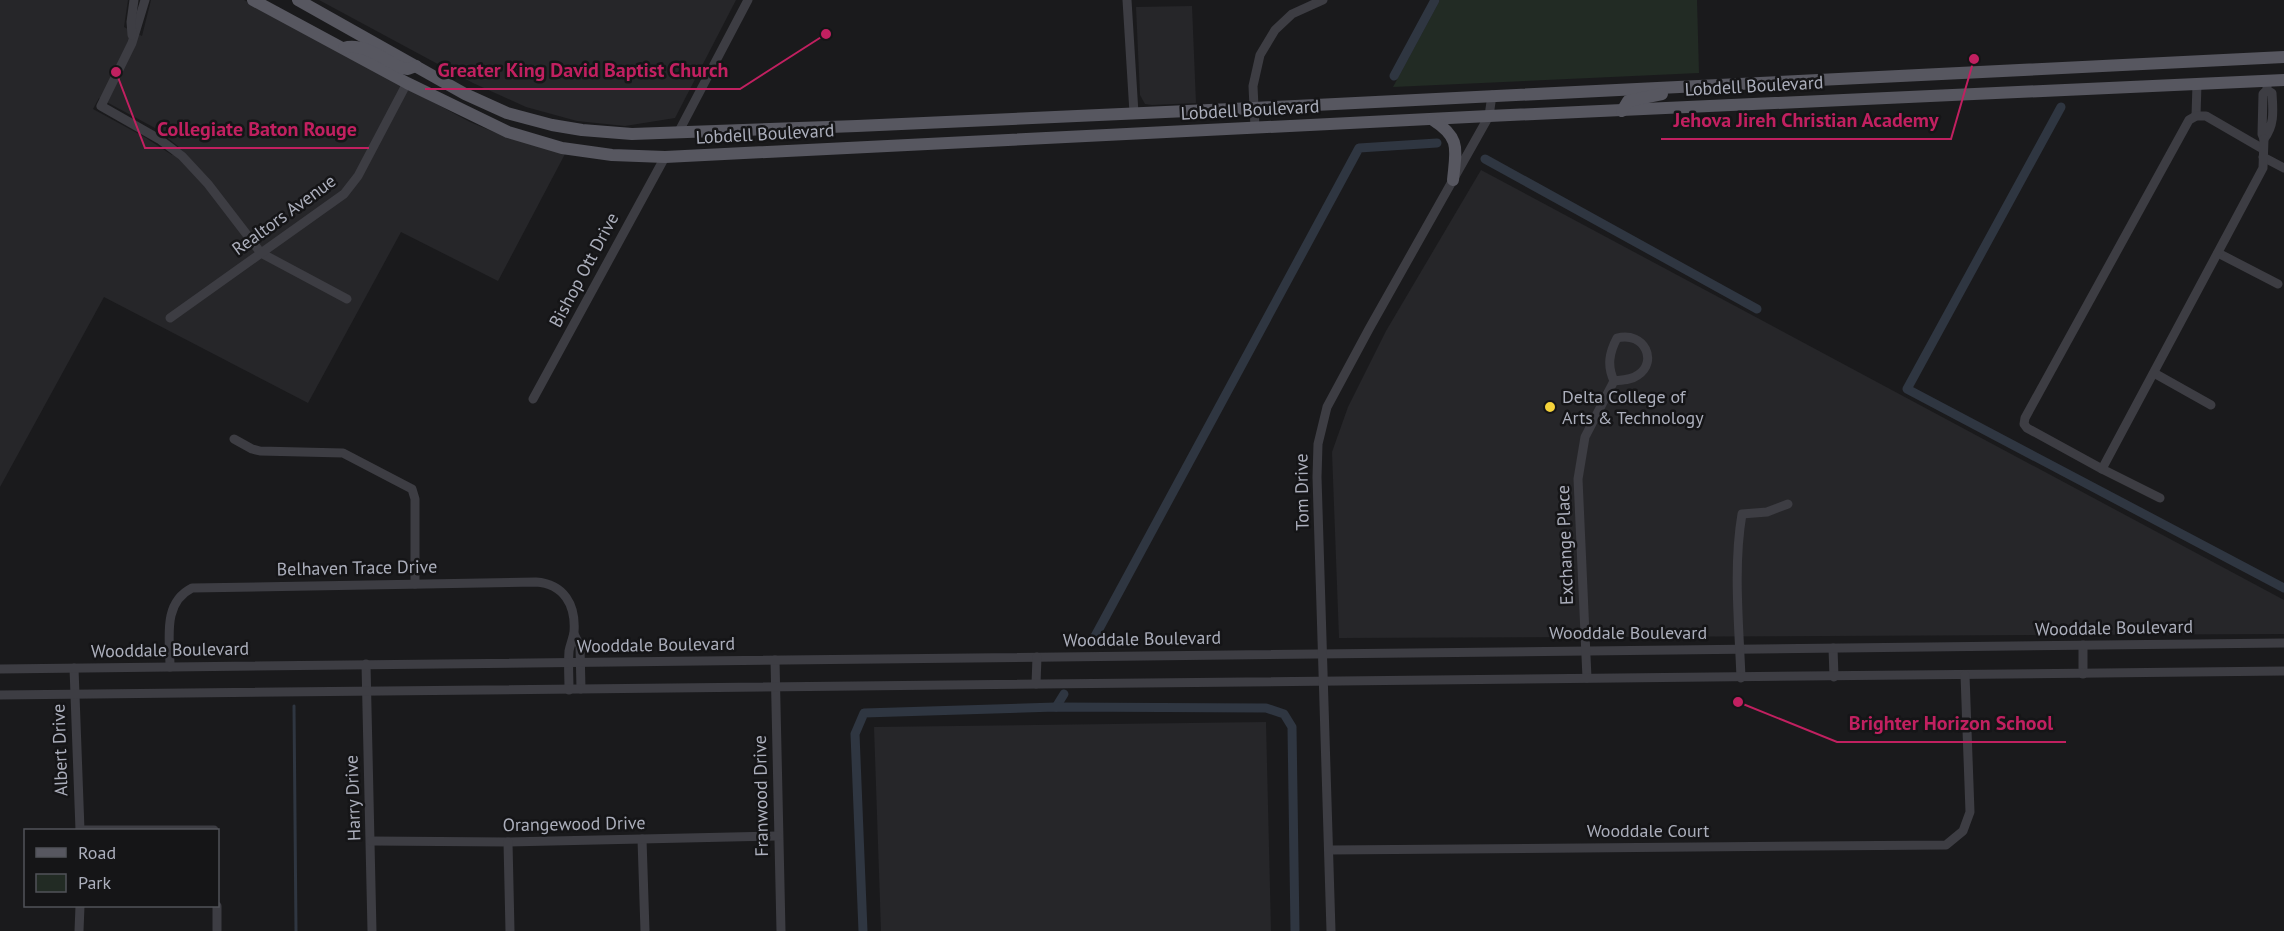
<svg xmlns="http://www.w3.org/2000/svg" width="2284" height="931" viewBox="0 0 2284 931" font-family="'PT Sans',sans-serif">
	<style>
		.built { fill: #262629; fill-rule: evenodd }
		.green { fill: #222b24 }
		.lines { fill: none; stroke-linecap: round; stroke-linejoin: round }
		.stream { stroke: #2f3641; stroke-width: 3 }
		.canal { stroke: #2f3641; stroke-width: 9 }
		.minor { stroke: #3d3d43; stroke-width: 9 }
		.major { stroke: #575760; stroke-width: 12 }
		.poi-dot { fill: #f4d23a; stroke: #151517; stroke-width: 2 }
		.labels { text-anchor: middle; stroke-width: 5; stroke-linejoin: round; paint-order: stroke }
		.street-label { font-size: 18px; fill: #acafbc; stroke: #151517 }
		.poi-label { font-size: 18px; fill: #acafbc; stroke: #151517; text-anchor: start }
		.leader { fill: none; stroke: #c12060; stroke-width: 2 }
		.callout-dot { fill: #c12060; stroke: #151517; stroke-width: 2 }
		.callout-label { font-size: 20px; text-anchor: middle; font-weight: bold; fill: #c12060; stroke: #151517; stroke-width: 5; stroke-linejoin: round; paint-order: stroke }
	</style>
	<rect width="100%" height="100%" fill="#1a1a1c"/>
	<g class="built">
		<path d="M0,0H128L124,27L142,36L151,0H244L470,122L506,137L565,154L498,281L401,232L308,403L104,297L0,487ZM99,98L155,128L179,147L172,155L146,138L93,109Z"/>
		<path d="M319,0H736L675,118L625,126L577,121L526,107L473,83Z"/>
		<path d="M1192,6L1196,103L1152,105L1145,104L1140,95L1136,7Z"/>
		<path d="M1481,170L2284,600V634L1339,638L1332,452L1348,407L1386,331Z"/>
		<path d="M1266,722L1271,931H881L874,727Z"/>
	</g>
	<path class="green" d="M1440,0H1697L1699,73L1393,87Z"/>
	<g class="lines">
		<path class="stream" d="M294,706L296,931"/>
		<g class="canal">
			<path d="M1394,76L1435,0"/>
			<path d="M2061,107L1907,389L2284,588"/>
			<path d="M1485,159L1757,309"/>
			<path d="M1093,640L1359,148L1437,143"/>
			<path d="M1056,707L1064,694"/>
			<path d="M863,931L855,734L864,713L1056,707L1266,708L1284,714L1292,727L1295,931"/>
		</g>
		<g class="minor">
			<path d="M145,0L132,43L101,106L159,139L182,156L208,184L261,253L347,299"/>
			<path d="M1127,0L1134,113"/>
			<path d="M132,35L131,22L134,0"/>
			<path d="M2267,81V90L2263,94L2262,134L2264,139C2275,125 2273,110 2272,93L2267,90"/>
			<path d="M2196,116L2197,84"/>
			<path d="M1255,128L1253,86L1260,55L1275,30L1292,14L1323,0"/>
			<path d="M678,133L748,0"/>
			<path d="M2263,157L2284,168"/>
			<path d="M2218,253L2278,284"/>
			<path d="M170,318L344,194L358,176L407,83"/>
			<path d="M2154,373L2211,405"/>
			<path d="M533,399L665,157"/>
			<path d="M234,439L252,449L260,451L343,453L412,489L415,499V584"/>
			<path d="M2102,469L2027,428L2024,424L2025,418L2189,120L2196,116H2206L2263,149"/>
			<path d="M2160,498L2102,469L2263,168L2264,139"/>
			<path d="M574,634L580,646L581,689"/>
			<path d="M2083,645V674"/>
			<path d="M1833,648L1834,677"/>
			<path d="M775,660L781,931"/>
			<path d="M366,664L372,931"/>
			<path d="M170,667C170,639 162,603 192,588L536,582C564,584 576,605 574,632C573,639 570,645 569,651C568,664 569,677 569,690"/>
			<path d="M74,668L80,830"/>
			<path d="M0,669L2284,643"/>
			<path d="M1587,678L1578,479L1585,437L1614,381C1607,366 1609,353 1617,338C1645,331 1658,362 1638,375C1631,380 1623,380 1614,381"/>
			<path d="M1741,678C1739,624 1733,567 1742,514L1767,512L1788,504"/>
			<path d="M1036,684L1037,657"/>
			<path d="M0,695L2284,671"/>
			<path d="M80,830H214"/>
			<path d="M642,839L645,931"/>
			<path d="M371,841L508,842L778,836"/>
			<path d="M508,842L510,931"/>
			<path d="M1329,850L1946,845L1963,831L1970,812L1965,675"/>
			<path d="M217,906V931"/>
			<path d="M79,931L80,906"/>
			<path d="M1331,931L1317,477L1318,444L1327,407L1369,329L1489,116L1492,95"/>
		</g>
		<g class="major">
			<path d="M253,0L407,83L508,132L562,148L612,155L665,157L1489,116L2284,80"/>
			<path d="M298,0L465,94L507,113L552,125L582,130L632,134L857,126L1254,108L2284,57"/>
			<path d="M344,48C363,42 385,60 402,68L408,69L416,66"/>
			<path d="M1622,111L1628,101L1662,94"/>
			<path d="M1433,120C1461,138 1456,149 1453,180"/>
		</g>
	</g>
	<circle class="poi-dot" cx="1550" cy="407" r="6"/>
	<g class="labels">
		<g class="street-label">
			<text transform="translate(1754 86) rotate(-3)" y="6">Lobdell Boulevard</text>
			<text transform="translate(1250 110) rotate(-3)" y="6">Lobdell Boulevard</text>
			<text transform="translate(765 134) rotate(-3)" y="6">Lobdell Boulevard</text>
			<text transform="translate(284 215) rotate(-36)" y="6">Realtors Avenue</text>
			<text transform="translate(584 270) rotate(-62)" y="6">Bishop Ott Drive</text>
			<text transform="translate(1302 492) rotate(-91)" y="6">Tom Drive</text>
			<text transform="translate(1565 545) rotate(-92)" y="6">Exchange Place</text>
			<text transform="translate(357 568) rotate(-1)" y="6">Belhaven Trace Drive</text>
			<text transform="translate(2114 628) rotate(-1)" y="6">Wooddale Boulevard</text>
			<text x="1628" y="639">Wooddale Boulevard</text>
			<text transform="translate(1142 639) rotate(-1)" y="6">Wooddale Boulevard</text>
			<text transform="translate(656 645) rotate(-1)" y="6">Wooddale Boulevard</text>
			<text transform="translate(170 650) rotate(-1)" y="6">Wooddale Boulevard</text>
			<text transform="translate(60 750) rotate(-92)" y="6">Albert Drive</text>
			<text transform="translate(761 796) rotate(-91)" y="6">Franwood Drive</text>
			<text transform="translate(353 798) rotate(-92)" y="6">Harry Drive</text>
			<text transform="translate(574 824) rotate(-1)" y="6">Orangewood Drive</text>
			<text x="1648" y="837">Wooddale Court</text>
		</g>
		<g class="poi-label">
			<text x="1562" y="403">Delta College of<tspan x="1562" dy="21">Arts &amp; Technology</tspan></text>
		</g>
	</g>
	<path class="leader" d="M826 34L740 89H425M1974 59L1951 139H1661M116 72L145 148H369M1738 702L1837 742H2066"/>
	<g class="callout-dot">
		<circle cx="826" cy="34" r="6"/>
		<circle cx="1974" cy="59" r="6"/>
		<circle cx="116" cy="72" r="6"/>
		<circle cx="1738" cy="702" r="6"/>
	</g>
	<g class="callout-label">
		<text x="583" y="77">Greater King David Baptist Church</text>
		<text x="1806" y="127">Jehova Jireh Christian Academy</text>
		<text x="257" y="136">Collegiate Baton Rouge</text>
		<text x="1951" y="730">Brighter Horizon School</text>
	</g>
	<rect x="24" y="829" width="195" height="78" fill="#151517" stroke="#515359" stroke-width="1.5"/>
	<rect x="36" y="848" width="30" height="9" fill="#575760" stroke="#515359" stroke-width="1.5"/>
	<text x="78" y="859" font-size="18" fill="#acafbc">Road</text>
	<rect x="36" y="874" width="30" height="18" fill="#222b24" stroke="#515359" stroke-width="1.5"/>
	<text x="78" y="889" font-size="18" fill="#acafbc">Park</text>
</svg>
